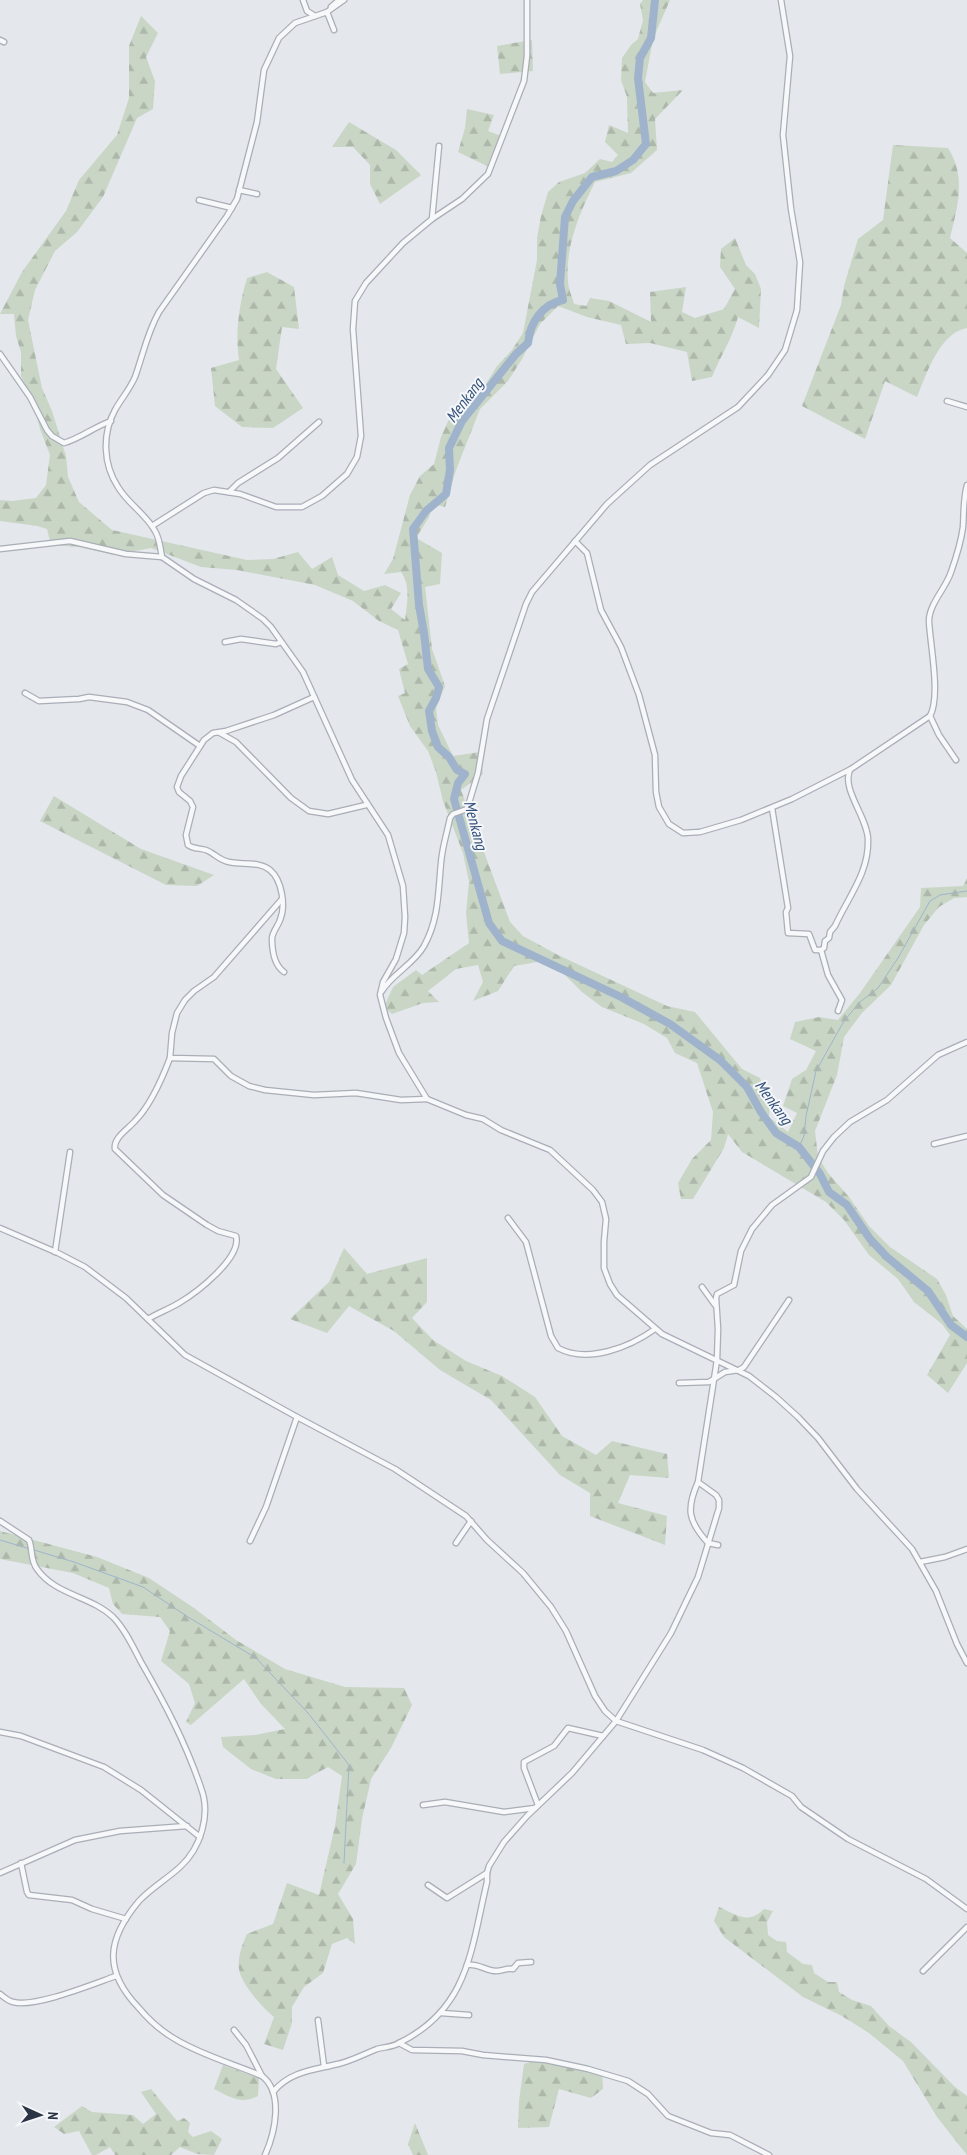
<svg xmlns="http://www.w3.org/2000/svg" width="967" height="2155" viewBox="0 0 967 2155" font-family="'PT Sans Narrow',sans-serif">
	<style>
		.forest { fill: url(#forest-firs) }
		.lines { fill: none; stroke-linecap: round; stroke-linejoin: round }
		.stream { stroke: #9fb4cc; stroke-width: 1 }
		.river { stroke: #9fb4cc; stroke-width: 8 }
		.minor-casing { stroke: #a9aeb7; stroke-width: 7 }
		.minor { stroke: #f7f8fa; stroke-width: 4.5 }
		.labels { text-anchor: middle; stroke-width: 4; stroke-linejoin: round; paint-order: stroke }
		.water-label { font-size: 16px; font-style: italic; fill: #34527a; stroke: #f4f6f9 }
	</style>
	<defs>
		<pattern id="forest-firs" width="22" height="20" patternUnits="userSpaceOnUse" patternTransform="scale(1.25)"><rect width="22" height="20" fill="#c9d6c5"/><path d="M5 1l3.5 6h-7zM16 11l3.5 6h-7z" fill="#adb8ab"/></pattern>
	</defs>
	<rect width="100%" height="100%" fill="#e4e7ec"/>
	<g class="forest">
		<path d="M643,0H670L653,39L645,82L653,93L683,90L655,119L657,150L631,173L595,182C580,212 565,246 568,281C568,288 572,296 574,304L586,306L590,298L609,301L651,322L650,292L686,287L682,312L695,318L724,309L735,289L720,267L721,249L735,238L746,265L755,274L761,289L759,328L738,317C732,339 720,357 712,377L692,381L687,352L650,343L626,344L621,325L587,317L558,306L540,324L522,359L508,381L480,409L456,470L445,507L433,504L429,517L416,538L442,553L440,584L425,587L432,649L445,686L436,708L438,725L453,756L480,752L483,774L461,790L510,922L523,936L558,955L667,1006L695,1012L742,1069L760,1078L770,1106L769,1117L788,1132L797,1113L783,1106L792,1079L806,1070L816,1051L790,1039L795,1022L819,1017L838,1020L860,993L920,907L921,888L963,886L967,878V897L954,898L939,907L924,925L891,985L862,1013L844,1037L837,1075L815,1131L818,1157L828,1173L849,1197L869,1226L890,1247L937,1279L946,1295L953,1316L967,1329V1363L948,1393L927,1375L950,1335L942,1324L914,1302L898,1279L869,1255L844,1220L826,1202L742,1152L728,1134L724,1148L693,1199H681L678,1183L692,1159L711,1140L713,1112L697,1063L675,1053L667,1038L644,1024L602,1007L582,992L560,970L543,961L514,966L498,991L473,1001L483,982L478,965L456,969L428,991L439,1002L423,1003L392,1014L384,1007L393,987L416,970L422,975L469,943L466,913L469,882L463,853L443,801L436,772L428,751L410,726L398,696L405,693L399,669L408,664L398,630L379,621L353,601L315,585L237,570L201,567L151,548L114,555L79,547L51,545L47,529L37,526L0,521V500L12,501L36,498L46,485L50,455L40,429L33,401L21,376V352L16,336L14,314H0L22,272L66,211L79,180L117,135L129,98V46L141,16L158,33L146,57L155,81L153,109L137,118L103,197L77,232L55,251L35,290L28,320L42,388L52,411L66,456L68,477L79,502L112,530L247,560L273,559L298,552L312,569L332,557L338,575L364,591L385,585L401,593L391,609L405,620C407,604 411,585 401,572L384,574L393,559L410,495L420,476L434,464L441,437L450,417L481,392L497,366L512,350L523,333L537,260V238L541,216L548,192L559,182L585,173L600,159L612,162L618,155L605,142L609,125L628,133L627,97L621,80L622,58L631,45L638,39L643,20L640,4Z"/>
		<path d="M532,40L533,71L500,74L497,46Z"/>
		<path d="M467,109L494,115L488,131L501,136L487,166L458,152L465,128Z"/>
		<path d="M349,122L396,150L421,175L380,204L370,184V165L353,147H332Z"/>
		<path d="M893,145L948,148C967,177 957,208 950,238L967,253V328C940,332 926,375 917,397L885,381L865,439L802,406L841,305L844,286L858,239L883,220Z"/>
		<path d="M267,272L294,287L299,329L282,327L276,369L303,408L273,428L242,427L215,406L211,368L239,360C235,332 239,305 247,278Z"/>
		<path d="M54,796L141,849L214,875L197,886L166,885L40,821Z"/>
		<path d="M344,1248L367,1274L427,1258V1302L412,1318L433,1340L466,1361L502,1376L535,1397L562,1436L596,1455L612,1441L667,1454L669,1478L630,1475L618,1503L667,1516L665,1545L590,1516V1493L560,1475L491,1400L440,1370L394,1331L349,1306L327,1333L290,1319L329,1282Z"/>
		<path d="M0,1531L97,1557L149,1578L194,1608L236,1640L285,1669L345,1687L404,1688L412,1705L391,1748L371,1779L362,1819L356,1864L338,1894L353,1919L355,1944L347,1938L332,1944L323,1973L304,1987L292,2007V2023L283,2050L264,2044L274,2017C263,2008 244,1987 240,1973C236,1961 242,1945 247,1934L273,1924L287,1883L319,1895L335,1826L342,1776L328,1767L306,1779H276L251,1769L223,1747L221,1737L255,1735L285,1729L261,1704L244,1679L191,1725L186,1722L195,1703L189,1684L161,1661L170,1631L160,1617L122,1614L113,1604L109,1588L73,1573L0,1559Z"/>
		<path d="M719,1907C737,1915 748,1925 764,1909L773,1911L767,1922L768,1935L777,1941L786,1942L787,1952L803,1964L812,1965L814,1973L828,1982H837L839,1992L852,2000L871,2006L889,2026L911,2042L955,2087L967,2096V2155L937,2117L903,2061L869,2033L842,2016L803,1997L724,1937L714,1921Z"/>
		<path d="M543,2058L602,2071L603,2089L591,2098L559,2089L549,2127L518,2128L519,2101L524,2064Z"/>
		<path d="M223,2065L259,2078L258,2096C241,2105 230,2097 214,2089Z"/>
		<path d="M151,2089L177,2121L184,2118L190,2123L188,2132L193,2137L211,2131L222,2139L214,2155L197,2154L180,2147L171,2155H115L110,2147L96,2155H92L79,2131L64,2134L54,2127L82,2106L92,2112L133,2115L143,2124L156,2114L141,2092Z"/>
		<path d="M415,2123L428,2155H413L408,2144Z"/>
	</g>
	<g class="lines">
		<g class="stream">
			<path d="M799,1147L804,1136L806,1116L816,1071L844,1021L860,1002L878,988L898,958L930,901L940,895L967,891"/>
			<path d="M0,1540L30,1549"/>
			<path d="M34,1550L74,1562L143,1587L188,1617L256,1658L308,1713L349,1765L344,1863"/>
		</g>
		<path class="river" d="M655,0L651,38L640,58L638,78L646,144L633,160L616,171L592,177L573,201L565,217L560,284L563,300C542,304 530,323 528,343L516,354L462,421L449,448L450,470L446,494L426,511L413,529L419,605L424,633L428,669L439,687L436,698L429,711L432,731L438,747L449,757L457,770L465,774L458,783L454,799L489,923L502,941L621,997L670,1024L720,1060L747,1087L761,1112L776,1133L799,1147L820,1174L829,1192L847,1205L870,1239L887,1257L928,1291L951,1325L967,1337"/>
		<g class="minor-casing">
			<g id="minor">
				<path d="M303,0L307,11L315,16"/>
				<path d="M344,0L327,12L295,23L279,38L264,70L257,122L237,199L227,216L159,312C147,333 143,355 135,377C130,389 121,399 115,410C102,434 103,464 118,487C128,504 146,514 155,531C160,539 160,548 162,557L194,579L236,600L263,619L271,627L303,672L352,780L388,835L403,886L405,917L404,933L396,959L383,982L380,995L386,1018L399,1053L427,1099L466,1115L483,1119L501,1130L550,1150L593,1190L602,1202L606,1219L604,1242V1268L610,1284L617,1295L662,1334L749,1376L776,1397L798,1417L818,1438L857,1489L912,1549L936,1591L957,1644L967,1663"/>
				<path d="M331,7L339,0"/>
				<path d="M326,13L327,12L334,30"/>
				<path d="M0,40L4,42"/>
				<path d="M239,190L257,194"/>
				<path d="M199,200L232,208"/>
				<path d="M432,219L439,146"/>
				<path d="M0,354L30,397L47,430L52,436L64,443C81,438 94,427 111,421"/>
				<path d="M947,401L967,407"/>
				<path d="M229,492L238,483L278,458L319,422"/>
				<path d="M152,526L204,493L214,490L240,494L276,507H302L322,496L347,474L357,457L361,436L353,329L355,301L366,283L403,243L432,219L462,199L488,174L524,81L527,56V0"/>
				<path d="M575,541L587,553L601,610L621,647L639,695L655,755L656,792L659,807L669,824L683,833L700,832L741,820L792,799L851,769L930,716C941,696 930,644 929,621C929,604 946,588 951,572C956,558 961,542 963,527C964,513 963,500 967,485"/>
				<path d="M0,549L70,541L126,554L162,557"/>
				<path d="M225,642L241,639L276,644L281,642"/>
				<path d="M25,693L39,701L79,699L89,697L127,702L148,710L200,746"/>
				<path d="M930,716L939,735L956,760"/>
				<path d="M220,733L236,742L291,798L309,811L328,814L366,805"/>
				<path d="M772,808L788,908L786,912L788,933L809,934L815,950H821"/>
				<path d="M282,899L214,977L194,991L185,1000L177,1013L172,1033L170,1058L214,1059L231,1076L249,1086L265,1090L314,1095L356,1093L401,1100L427,1099"/>
				<path d="M284,972C274,965 272,949 272,938C273,931 278,926 280,920C286,906 282,880 270,870C259,861 242,865 229,862C220,861 214,853 206,850C199,848 193,849 188,845L186,835L193,807L190,801L179,792L177,787L181,776L204,740L213,733L226,731L274,715L314,697"/>
				<path d="M382,991C391,975 414,964 424,946C439,919 438,893 441,863C442,848 447,833 450,818L453,814L467,809L468,806L478,773L487,719L526,604L532,592L607,504L650,465L738,407L768,375L785,350L797,310L800,262L791,209L783,135L790,56L781,0"/>
				<path d="M838,1011L842,1000L828,975L821,950L824,948L825,941L829,938L830,932L835,926C848,897 869,873 868,840C868,818 841,789 850,770"/>
				<path d="M934,1144L967,1136"/>
				<path d="M508,1218L526,1242L551,1336L558,1348C588,1364 630,1347 655,1329"/>
				<path d="M0,1228L58,1253L85,1267L126,1298L185,1355L297,1417L395,1469L466,1516L487,1540L523,1573L551,1607L566,1631L595,1696L605,1711L616,1721L703,1750L743,1768L792,1796L801,1807L848,1839L926,1879L967,1909"/>
				<path d="M55,1252L70,1152"/>
				<path d="M702,1287L715,1305"/>
				<path d="M148,1319C158,1313 169,1309 179,1303C196,1293 242,1258 236,1236L218,1231L207,1225L163,1195L115,1149C113,1138 128,1129 135,1121C151,1105 162,1079 170,1058"/>
				<path d="M679,1383L709,1382L725,1372L739,1370L744,1367L789,1300"/>
				<path d="M698,1482C686,1509 688,1521 708,1543L718,1545"/>
				<path d="M0,1521L29,1540C33,1550 30,1560 37,1569C55,1595 91,1596 113,1617C125,1629 133,1647 141,1662C164,1702 186,1743 201,1788C211,1814 201,1848 180,1867C167,1879 151,1888 139,1901C107,1939 103,1970 138,2007C148,2019 161,2031 175,2039C201,2055 234,2064 262,2076C284,2093 275,2133 265,2155"/>
				<path d="M250,1541L266,1507L297,1417"/>
				<path d="M456,1543L471,1521"/>
				<path d="M920,1562L945,1557L967,1549"/>
				<path d="M0,1732L21,1736L104,1767L141,1790L200,1837"/>
				<path d="M423,1805L445,1802L504,1812L535,1808"/>
				<path d="M538,1805L524,1768V1762L554,1746L568,1728L603,1736"/>
				<path d="M21,1863L27,1892L29,1895L72,1900L92,1909L126,1919"/>
				<path d="M0,1873L75,1840L120,1831L187,1826"/>
				<path d="M428,1885L447,1898L487,1873"/>
				<path d="M467,1965C478,1963 486,1971 496,1971C502,1971 507,1968 513,1969L518,1963L531,1962"/>
				<path d="M923,1971L967,1927"/>
				<path d="M0,1994C4,1997 8,2001 13,2002C35,2008 93,1984 116,1976"/>
				<path d="M441,2013L469,2015"/>
				<path d="M318,2020L324,2066"/>
				<path d="M234,2030L246,2045L262,2076"/>
				<path d="M399,2043L412,2050L462,2051L483,2055L546,2060L588,2069L628,2081L648,2094L668,2116L711,2133L730,2135L769,2155"/>
				<path d="M273,2092C290,2071 314,2070 338,2064C351,2061 364,2054 377,2049C384,2047 393,2047 399,2043C469,2009 471,1949 487,1882V1873L489,1866L504,1842L527,1816L572,1773L616,1721L671,1633L698,1577L719,1508V1500L716,1495L698,1482L717,1360L718,1329L716,1298L717,1294L734,1285L741,1251L752,1229L772,1205L811,1177L823,1151L834,1137L850,1122L887,1100L938,1055L967,1042"/>
			</g>
		</g>
		<use href="#minor" class="minor"/>
	</g>
	<g class="labels">
		<g class="water-label">
			<text transform="translate(464 400) rotate(-53)" y="6">Menkang</text>
			<text transform="translate(476 825) rotate(75)" y="6">Menkang</text>
			<text transform="translate(774 1102) rotate(54)" y="6">Menkang</text>
		</g>
	</g>
	<g transform="translate(40 2115) rotate(93)" stroke="#f4f6f9" stroke-width="4" paint-order="stroke">
	<path d="M0-4L9 19L0 12L-9 19Z" fill="#2b3445"/>
	<text y="-8" font-size="14" font-weight="bold" text-anchor="middle" fill="#2b3445">N</text>
	</g>
</svg>
